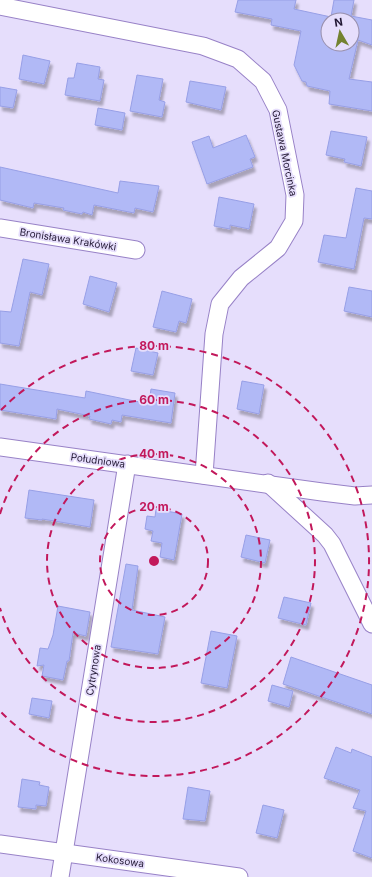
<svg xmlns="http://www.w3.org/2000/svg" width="372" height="877" viewBox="0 0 372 877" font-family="Inter,sans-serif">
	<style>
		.building { fill: #b1b9f6; stroke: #979fe6; fill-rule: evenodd; filter: url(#shadow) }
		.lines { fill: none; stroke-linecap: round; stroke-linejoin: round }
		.minor-casing { stroke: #9882c7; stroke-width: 19 }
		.minor { stroke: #fff; stroke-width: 17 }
		.ring { fill: none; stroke: #c2185b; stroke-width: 2; stroke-dasharray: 7 5 }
		.labels { text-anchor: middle; stroke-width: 3.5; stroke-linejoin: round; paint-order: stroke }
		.street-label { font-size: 10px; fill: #231935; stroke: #e6defc }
		.centre { fill: #c2185b; stroke: #e6defc; stroke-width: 2 }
		.ring-label { font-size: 12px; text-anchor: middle; font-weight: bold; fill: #c2185b; stroke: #e6defc; stroke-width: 3.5; stroke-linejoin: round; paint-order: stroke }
	</style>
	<defs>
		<filter id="shadow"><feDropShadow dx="2.5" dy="4.5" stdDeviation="1" flood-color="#0004"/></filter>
	</defs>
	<rect width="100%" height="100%" fill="#e6defc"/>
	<g class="building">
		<path d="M238,0H296L294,9L331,17L334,0H354L351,16L372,20V45L358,40L349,79L372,82V111L329,104L330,91L307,86L306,82L302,81L294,65L301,31L271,25L272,19L235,12ZM328,20H352V44H328Z"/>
		<path d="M23,55L50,61L44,84L19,79Z"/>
		<path d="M77,63L100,67L98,79L104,80L100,101L65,95L68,78H74Z"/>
		<path d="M137,75L163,79L159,100L165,102L162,117L130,111Z"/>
		<path d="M190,81L226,87L221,110L186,102Z"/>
		<path d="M0,87L17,90L13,108L0,106Z"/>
		<path d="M98,108L125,113L122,130L95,125Z"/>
		<path d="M331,131L367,137L361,166L344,162L345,159L326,155Z"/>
		<path d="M246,135L255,157L250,159L253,167L207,184L192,142L209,136L213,148Z"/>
		<path d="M0,167L118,193L120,181L159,186L153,212L135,208L134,213L94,205L92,215L83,212L82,214L63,210L64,208L34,203L33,208L0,200Z"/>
		<path d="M356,188L372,191V219L364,218L354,269L318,262L324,235L346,238Z"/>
		<path d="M219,197L254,204L249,229L230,225V229L214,226Z"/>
		<path d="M23,259L49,264L42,295L30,292L19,346L0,343V311L11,312Z"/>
		<path d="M90,276L117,283L109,312L83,304Z"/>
		<path d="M349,287L372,291V317L344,311Z"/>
		<path d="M162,291L192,299L186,323L179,321L176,332L153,327Z"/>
		<path d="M136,348L158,353L153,375L131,371Z"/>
		<path d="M242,381L264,385L259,414L237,409Z"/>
		<path d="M0,384L85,398L86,391L149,404L151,389L175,393L171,423L122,415L121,422L112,420L111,424L89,419L90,416L57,409L56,419L0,410Z"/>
		<path d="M29,490L94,500L90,527L42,519V520L25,518Z"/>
		<path d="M156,509L182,514L174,560L160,557L162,543L151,541L153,531L145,529L147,516L155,517Z"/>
		<path d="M246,535L270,540L265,563L241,557Z"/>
		<path d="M126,564L138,566L132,610L165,617L158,654L111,647Z"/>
		<path d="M284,597L311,603L306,625L278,618Z"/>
		<path d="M58,606L90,612L86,636L73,633L69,661H67L63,680L42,676L44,665L37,666L40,648L48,649L53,635Z"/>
		<path d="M211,631L237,636L227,688L201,683Z"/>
		<path d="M291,657L372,685V714L283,684Z"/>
		<path d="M272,685L293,691L289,707L268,701Z"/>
		<path d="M32,698L52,701L49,718L29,714Z"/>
		<path d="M336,747L351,753L352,749L372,757V858L353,851L366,811L353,808L360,790L324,778Z"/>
		<path d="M22,779L40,782L39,785L49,787L46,806L36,805V809L18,807Z"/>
		<path d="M188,787L210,791L205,821L183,819Z"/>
		<path d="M263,805L284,810L277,838L256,833Z"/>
	</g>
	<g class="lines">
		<g class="minor-casing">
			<g id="minor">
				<path d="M0,6L203,46L238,59L263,81L278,110L295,195L294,221L278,248L241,278L220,304L214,334L204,475"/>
				<path d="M0,228L136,250"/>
				<path d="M0,447L322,492L355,496L372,495"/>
				<path d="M268,483L325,535L332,544L372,624"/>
				<path d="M0,844L239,877"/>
				<path d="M60,877L127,464"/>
			</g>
		</g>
		<use href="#minor" class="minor"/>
	</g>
	<g class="ring">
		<circle cx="154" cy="561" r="54"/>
		<circle cx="154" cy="561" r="107"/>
		<path d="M0 514A161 161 0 1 1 0 608"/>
		<path d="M1 410A215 215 0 1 1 1 712"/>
	</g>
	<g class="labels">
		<g class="street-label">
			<text transform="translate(285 153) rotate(78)" y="4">Gustawa Morcinka</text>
			<text transform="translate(68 239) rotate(9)" y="4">Bronisława Krakówki</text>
			<text transform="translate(98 460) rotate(8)" y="4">Południowa</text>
			<text transform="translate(93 670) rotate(-81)" y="4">Cytrynowa</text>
			<text transform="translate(120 860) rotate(8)" y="4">Kokosowa</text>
		</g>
	</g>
	<circle cx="154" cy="561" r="6" class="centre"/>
	<g class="ring-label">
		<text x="154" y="350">80 m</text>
		<text x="154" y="404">60 m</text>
		<text x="154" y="458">40 m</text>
		<text x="154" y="511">20 m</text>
	</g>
	<g transform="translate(340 32) rotate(351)"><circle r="19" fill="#e6defc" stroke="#988fac"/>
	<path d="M0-3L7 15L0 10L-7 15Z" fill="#748230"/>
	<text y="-6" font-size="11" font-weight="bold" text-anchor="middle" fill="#231935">N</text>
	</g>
</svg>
